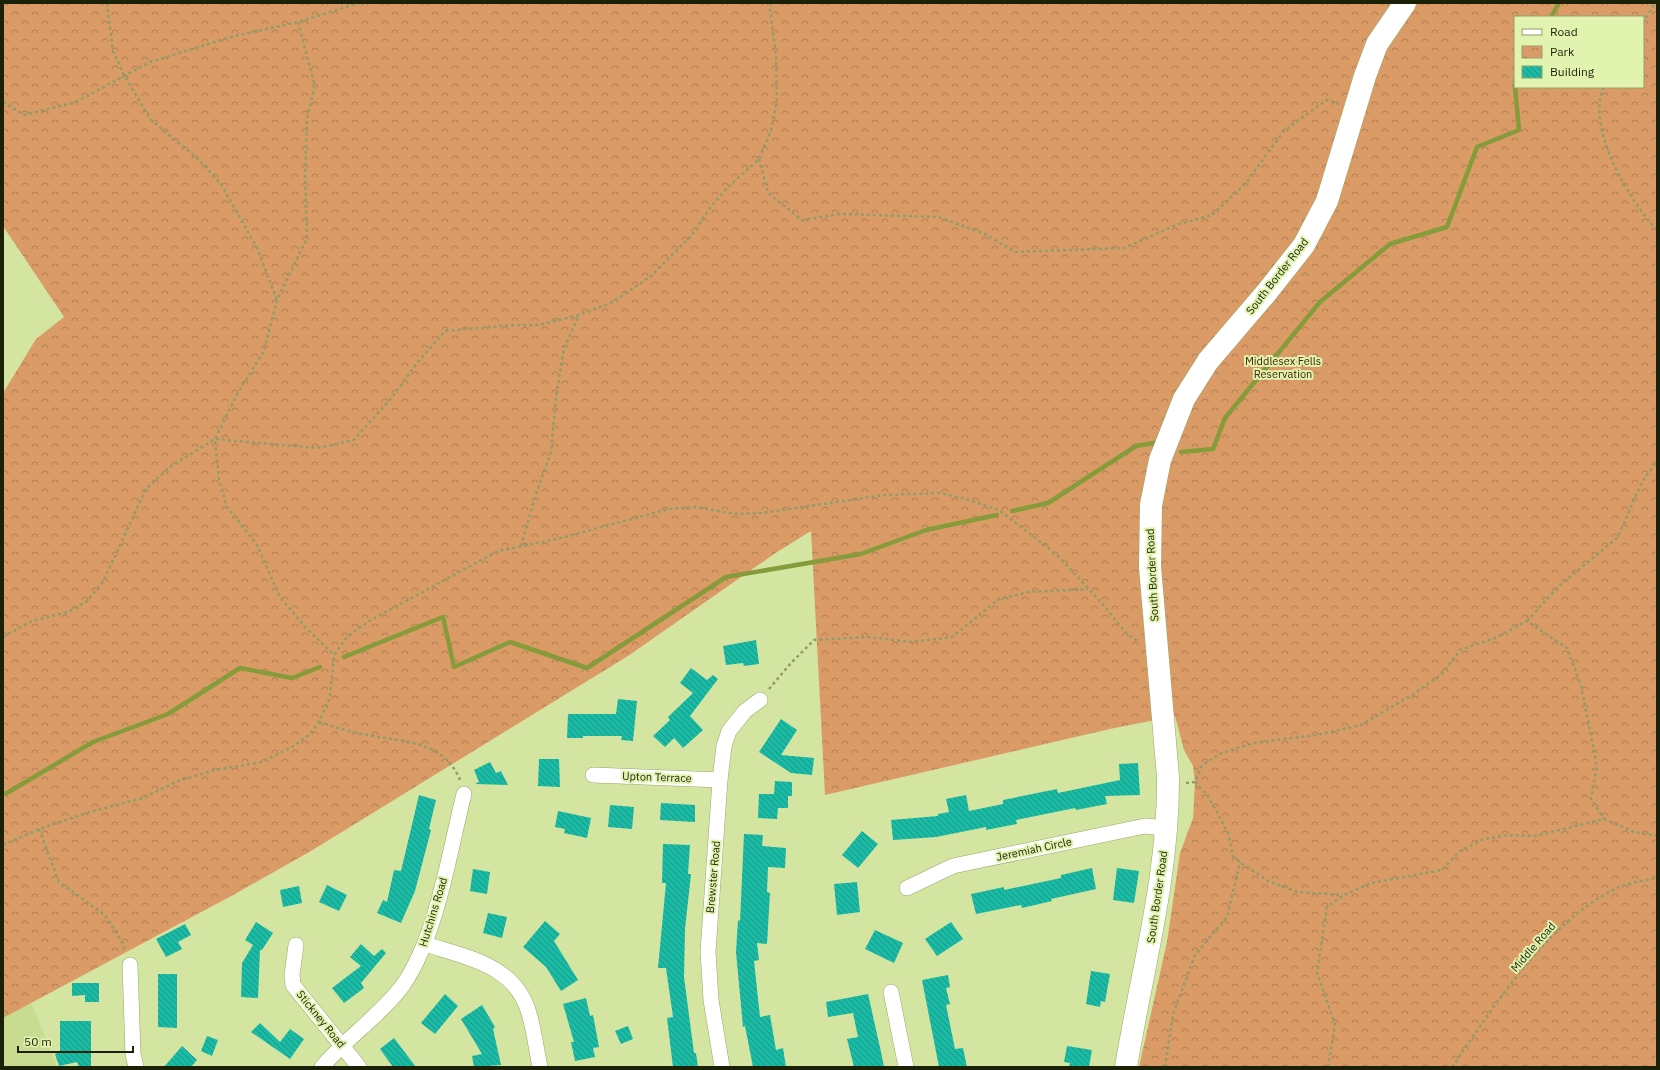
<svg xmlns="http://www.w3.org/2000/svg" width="1660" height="1070" viewBox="0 0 1660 1070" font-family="'IBM Plex Sans',sans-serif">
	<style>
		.built { fill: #c8db91 }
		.park { fill: url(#park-crowns); fill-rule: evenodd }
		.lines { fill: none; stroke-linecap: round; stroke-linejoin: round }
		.stream { stroke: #869b3a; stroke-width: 4.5 }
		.building { fill: url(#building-back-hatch) }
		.minor-casing { stroke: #98a867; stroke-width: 16 }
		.secondary-casing { stroke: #98a867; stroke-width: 23 }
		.path { stroke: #909d69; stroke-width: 2.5; stroke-dasharray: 3 3; stroke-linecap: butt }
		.minor { stroke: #fff; stroke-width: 15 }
		.secondary { stroke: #fff; stroke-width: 22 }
		.labels { text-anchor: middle; stroke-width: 4; stroke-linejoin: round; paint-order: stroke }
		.street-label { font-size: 11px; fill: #1b2106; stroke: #e1f3af }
		.park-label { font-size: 11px; fill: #412205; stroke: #e1f3af }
	</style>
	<defs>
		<pattern id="park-crowns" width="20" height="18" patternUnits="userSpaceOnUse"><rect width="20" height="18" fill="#db9b67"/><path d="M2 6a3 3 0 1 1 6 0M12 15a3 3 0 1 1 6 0" fill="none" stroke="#b17e53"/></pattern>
		<pattern id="building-back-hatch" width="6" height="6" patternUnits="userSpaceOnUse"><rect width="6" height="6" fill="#1bbaa4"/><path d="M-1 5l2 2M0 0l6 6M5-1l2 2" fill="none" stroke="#179784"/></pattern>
	</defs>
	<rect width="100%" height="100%" fill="#d4e5a2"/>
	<path class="built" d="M31,1002L57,1067H3V1018Z"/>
	<path class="park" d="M3,3H1657V1067H1139L1167,942L1180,853L1193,818L1195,782L1193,766L1184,750L1175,716L1110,729L825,795L811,531L777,552L628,656L311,851L235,894L3,1018V393L36,339L64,317L3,226ZM1515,17H1643V87H1515Z"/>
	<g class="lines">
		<g class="stream">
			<path d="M1551,17L1559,3"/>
			<path d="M1515,80V82"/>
			<path d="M1181,452L1213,449L1225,418L1320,302L1390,244L1447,227L1477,147L1519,130L1515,87"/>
			<path d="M1012,511L1048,503L1136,446L1154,443"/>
			<path d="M344,657L443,617L454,667L510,642L587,668L726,577L861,554L926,530L997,515"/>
			<path d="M3,794L7,793L93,742L168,714L240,668L292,678L320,667"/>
		</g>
	</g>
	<g class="building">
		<path d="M756,640L759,664L744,666L743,663L726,665L723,646Z"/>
		<path d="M691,668L707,680L713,675L718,679L690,716L703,730L683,748L674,738L665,747L653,736L670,720L668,717L693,693L680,683Z"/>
		<path d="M618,699L637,701L633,741L621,740L622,736H583V738H567L568,714H616Z"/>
		<path d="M781,719L797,730L781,755L814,758L812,775L791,773L759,752Z"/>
		<path d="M539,759H559L560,787L538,786Z"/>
		<path d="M490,762L496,773L501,771L508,785L475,784L479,782L474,770Z"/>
		<path d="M1138,763L1140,795L1105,796L1107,804L1076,810L1075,808L1016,820L1017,824L986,830V827L936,837L893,840L891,820L938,816V814L949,812L946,799L966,795L969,811L1003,804V800L1057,789L1058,793L1120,780L1119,764Z"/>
		<path d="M775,781L792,782V796H788V808H778L777,819L758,818L759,794H774Z"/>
		<path d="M419,795L436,800L429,829L431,830L415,891L401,923L377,913L383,900L387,902L394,870L401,871Z"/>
		<path d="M661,803L695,805V822L660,820Z"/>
		<path d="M610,805L634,807L632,829L608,827Z"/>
		<path d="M558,811L591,818L587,838L564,833L565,829L555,827Z"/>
		<path d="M862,831L878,844L858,868L842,855Z"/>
		<path d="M744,834L763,835L762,846L786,848L785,868L768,867L767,892L770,893L767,944L757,943L759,960L754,961L760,1017L770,1015L776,1050L783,1048L786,1067H753L745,1026L743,1027L736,952L738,920L740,921Z"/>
		<path d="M663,844L690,845L688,874H691L685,929L684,977L694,1053H696L698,1067H673L667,1018L673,1017L666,968H658L666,883H662Z"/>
		<path d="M1092,868L1096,889L1051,899L1052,901L1022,908L1021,905L976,914L971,894L1004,887V890L1061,878V875Z"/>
		<path d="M1117,868L1139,871L1134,903L1113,900Z"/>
		<path d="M473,869L490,872L487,894L470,891Z"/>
		<path d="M857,882L860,912L837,915L834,884Z"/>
		<path d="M327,885L347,895L339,911L319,902Z"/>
		<path d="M299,886L302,903L283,907L280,890Z"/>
		<path d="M488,913L507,917L502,938L483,933Z"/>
		<path d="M545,921L560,934L554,941L578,980L561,991L546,967L523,947Z"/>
		<path d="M256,922L273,933L262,950H260L258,998L241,997L242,963L253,945L245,940Z"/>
		<path d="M951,922L963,939L937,956L925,939Z"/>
		<path d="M185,924L191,935L178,942L182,949L166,957L156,939Z"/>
		<path d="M875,930L903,943L894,963L865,949Z"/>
		<path d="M361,944L374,956L382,949L386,953L361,983L364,988L344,1003L332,988L361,966L350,957Z"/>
		<path d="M1091,971L1110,974L1105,1002L1101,1001L1100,1007L1086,1004Z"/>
		<path d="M158,974H177V1028L158,1027Z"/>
		<path d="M948,975L950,987L946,988L950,1004L946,1005L955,1049L963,1048L967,1067H939L922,980Z"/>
		<path d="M72,983H99V1002H85V995L72,996Z"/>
		<path d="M445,994L458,1006L435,1034L421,1023Z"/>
		<path d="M868,994L881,1052L884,1067H854L847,1039L858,1037L853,1013L828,1017L826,1002Z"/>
		<path d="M586,998L590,1016L593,1015L599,1047L593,1048L595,1057L575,1061L571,1042H574L563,1004Z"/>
		<path d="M482,1005L495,1027L493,1029L501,1065L474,1067L472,1056L482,1054L461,1019Z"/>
		<path d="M60,1021H91V1067H79L77,1062L59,1066L55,1054L60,1052Z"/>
		<path d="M260,1023L280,1042L290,1029L304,1039L290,1059L251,1032Z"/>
		<path d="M628,1026L633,1039L621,1044L615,1031Z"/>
		<path d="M207,1036L218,1040L212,1056L201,1051Z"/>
		<path d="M394,1038L416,1067H393L380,1049Z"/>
		<path d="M182,1046L197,1060L191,1067H164Z"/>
		<path d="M1067,1046L1092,1050L1089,1067H1069L1070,1063L1064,1062Z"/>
	</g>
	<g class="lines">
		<g class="minor-casing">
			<g id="minor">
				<path d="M593,775L720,780"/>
				<path d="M907,888L953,866L1145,826L1166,828"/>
				<path d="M425,944C465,957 513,964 528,1010C534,1028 536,1048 540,1067"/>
				<path d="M296,945L292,975L293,985L359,1067"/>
				<path d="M130,965L133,1054L136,1067"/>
				<path d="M891,992L906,1067"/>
				<path d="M322,1067C347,1037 380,1016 403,985C437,936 449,853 464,794"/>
				<path d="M722,1067L711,1000L708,952L720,780L724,746L729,731L745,711L760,700"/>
			</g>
		</g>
		<g class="secondary-casing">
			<path id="secondary" d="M1126,1067C1142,970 1169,875 1168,777L1150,567L1151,505L1160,460L1184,399L1208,361L1267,292L1304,245L1327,201L1365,76L1377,44L1405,3"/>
		</g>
		<g class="path">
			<path d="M107,3L113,51L124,75L151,120L198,159L221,184L257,248L277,300"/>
			<path d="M298,22L315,86L307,118L305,177L307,238L277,300L264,351L236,396L215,439L219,480L227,507L257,545L280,597L305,627L334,655"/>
			<path d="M1643,23L1655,3"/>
			<path d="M1604,87C1585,127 1630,202 1657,230"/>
			<path d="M3,102L24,115L76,102L150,62L231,37L298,22L359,3"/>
			<path d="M759,159L768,193L802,220L841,214L938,217L985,234L1015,252L1124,248L1176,225L1212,215L1246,183L1283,132L1326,100L1339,104"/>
			<path d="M521,546L536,494L551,452L556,398L564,348L579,315"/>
			<path d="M1527,621L1559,586L1618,537L1642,482L1657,461"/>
			<path d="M3,637L32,621L68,612L87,601L103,582L146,489L171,466L215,439L317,448L354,440L393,396L417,363L445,331L512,325H539L579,315L611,303L650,277L691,236L710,208L726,189L759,159L771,131L777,100L776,56L770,10L771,3"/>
			<path d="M769,689L791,663L814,640L868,637L912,642L952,637L999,599L1029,592L1088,589"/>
			<path d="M319,722C332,726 344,730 357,733C394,742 443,737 460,780"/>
			<path d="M1195,782L1208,796L1217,812L1228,833L1233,856L1240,862L1268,881L1298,892L1343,895"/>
			<path d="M1186,783L1195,782L1202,765L1222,753L1253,743L1317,735L1361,725L1412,695L1441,675L1460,650L1495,638L1527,621L1567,648L1581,685L1597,766L1591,799L1604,819"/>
			<path d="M39,829L59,882L105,915L123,944L125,952"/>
			<path d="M3,845L39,829L90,812L143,798L178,781L215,770L261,762L294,746L310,734L319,722L330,697L334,655L347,637L369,621L498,551L557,539L669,509L696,507L734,514L761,513L885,495L940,493L966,499L999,510L1056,554L1100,601L1127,634L1139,642"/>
			<path d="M1165,1067L1173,1014L1195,955L1227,917L1240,862"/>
			<path d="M1328,1067L1335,1024L1317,973L1327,907L1344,895L1371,883L1442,870L1460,851L1484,839L1509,835L1535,836L1604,819L1634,832L1657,836"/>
			<path d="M1452,1067C1495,1005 1545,925 1613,890C1625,883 1643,881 1657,878"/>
		</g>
		<use href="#minor" class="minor"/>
		<use href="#secondary" class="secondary"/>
	</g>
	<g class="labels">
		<g class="street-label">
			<text transform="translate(1277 276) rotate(-52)" y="4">South Border Road</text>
			<text transform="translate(1152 575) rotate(-93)" y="4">South Border Road</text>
			<text transform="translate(657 777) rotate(2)" y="4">Upton Terrace</text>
			<text transform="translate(1034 849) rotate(-12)" y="4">Jeremiah Circle</text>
			<text transform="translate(713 877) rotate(-85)" y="4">Brewster Road</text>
			<text transform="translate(1157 897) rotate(-82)" y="4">South Border Road</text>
			<text transform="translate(433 912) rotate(-73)" y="4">Hutchins Road</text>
			<text transform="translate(1533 947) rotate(-49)" y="4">Middle Road</text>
			<text transform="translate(321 1019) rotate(51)" y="4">Stickney Road</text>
		</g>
		<g class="park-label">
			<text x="1283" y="365">Middlesex Fells<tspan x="1283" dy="13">Reservation</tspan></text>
		</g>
	</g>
	<rect width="1660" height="1070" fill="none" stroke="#1b2106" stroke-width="8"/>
	<rect x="1514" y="16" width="130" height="72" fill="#e1f3af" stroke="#929f6b"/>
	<rect x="1522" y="29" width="20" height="6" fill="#ffffff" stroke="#929f6b"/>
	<text x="1550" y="36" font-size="12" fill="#1b2106">Road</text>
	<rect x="1522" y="46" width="20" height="12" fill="url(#park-crowns)" stroke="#929f6b"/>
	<text x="1550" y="56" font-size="12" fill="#1b2106">Park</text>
	<rect x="1522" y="66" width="20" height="12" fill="url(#building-back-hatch)" stroke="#929f6b"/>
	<text x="1550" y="76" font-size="12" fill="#1b2106">Building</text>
	<path d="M18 1046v6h115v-6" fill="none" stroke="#1b2106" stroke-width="2"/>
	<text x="24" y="1046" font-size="12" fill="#1b2106" stroke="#e1f3af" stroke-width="3" paint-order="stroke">50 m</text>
</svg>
